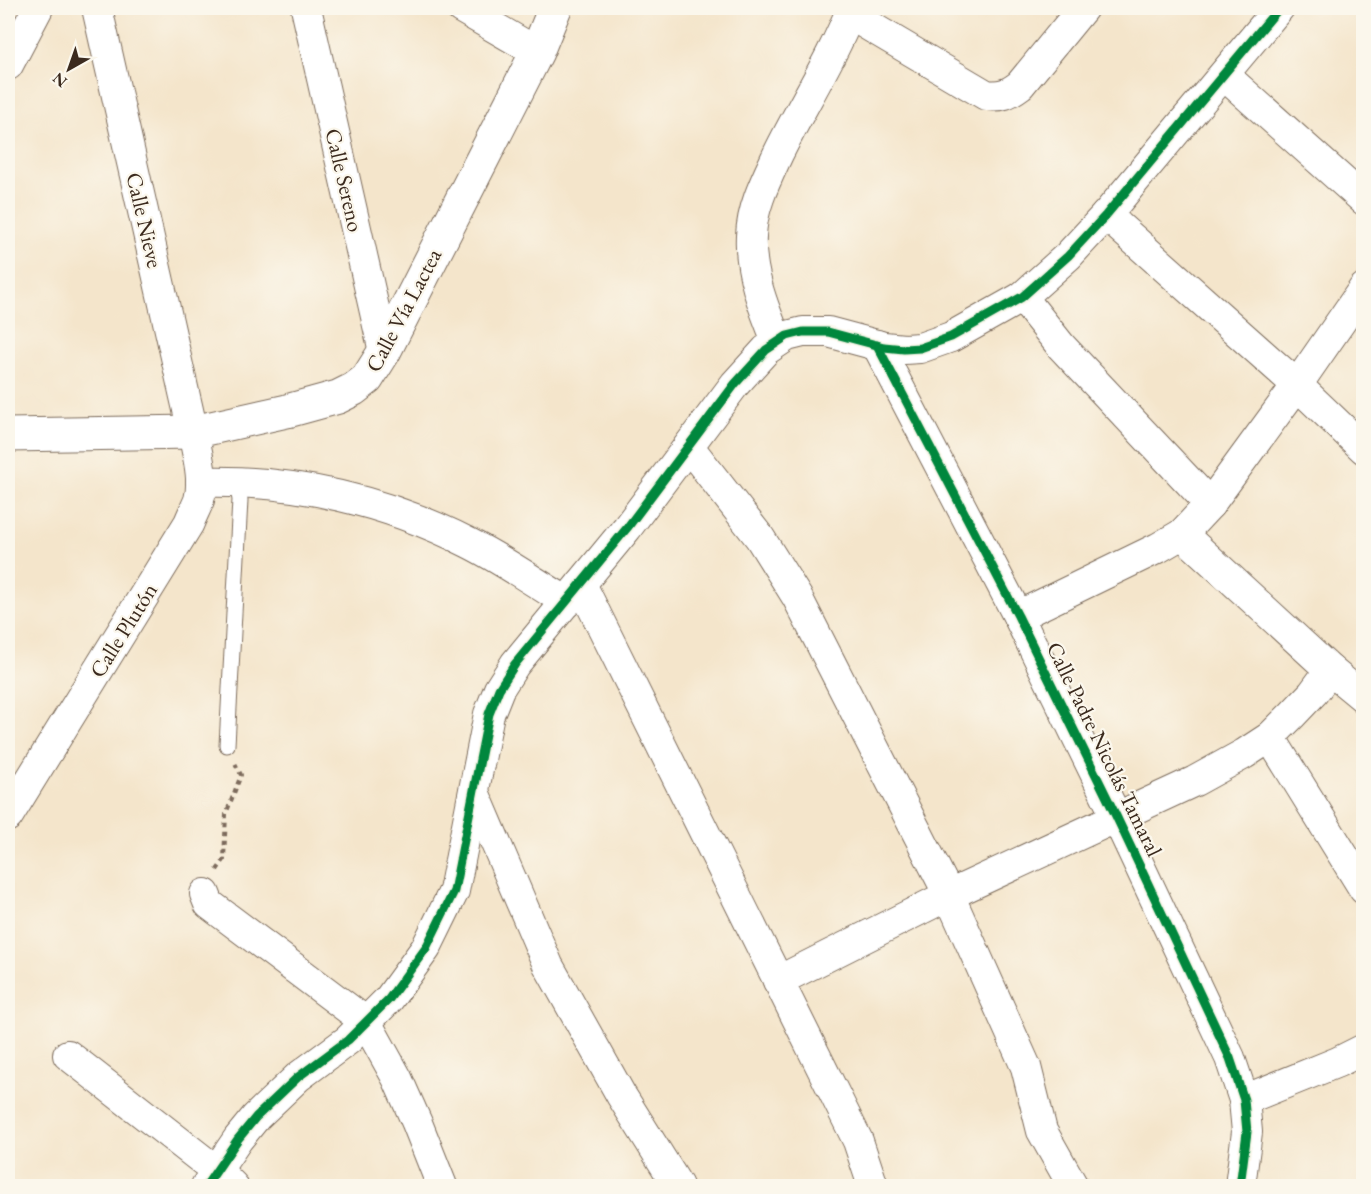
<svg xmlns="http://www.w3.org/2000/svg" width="1371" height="1194" viewBox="0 0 1371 1194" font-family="'EB Garamond',serif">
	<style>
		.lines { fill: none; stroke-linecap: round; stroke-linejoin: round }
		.service-casing { stroke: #7c6b5b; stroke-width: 17 }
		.minor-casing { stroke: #7c6b5b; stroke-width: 32 }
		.tertiary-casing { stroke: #7c6b5b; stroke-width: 35 }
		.path { stroke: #7c6b5b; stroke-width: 4; stroke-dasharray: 4.5 4.5; stroke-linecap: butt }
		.service { stroke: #fff; stroke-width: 15 }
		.minor { stroke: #fff; stroke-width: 30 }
		.tertiary { stroke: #fff; stroke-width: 33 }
		.cycleway-casing { stroke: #fbf7ec; stroke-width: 13 }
		.cycleway { stroke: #00873e; stroke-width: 9 }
		.labels { text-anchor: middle; stroke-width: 4.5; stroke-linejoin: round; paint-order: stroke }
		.street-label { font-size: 22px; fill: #3b2a1e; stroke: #fbf7ec }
	</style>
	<rect width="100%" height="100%" fill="#fbf7ec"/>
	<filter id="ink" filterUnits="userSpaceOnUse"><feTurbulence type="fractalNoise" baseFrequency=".0167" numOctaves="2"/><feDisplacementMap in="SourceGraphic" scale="12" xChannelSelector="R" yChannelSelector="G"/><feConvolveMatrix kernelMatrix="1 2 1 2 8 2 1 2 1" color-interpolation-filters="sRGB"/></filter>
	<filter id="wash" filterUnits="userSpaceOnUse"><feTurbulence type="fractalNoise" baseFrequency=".008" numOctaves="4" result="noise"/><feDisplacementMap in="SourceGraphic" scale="24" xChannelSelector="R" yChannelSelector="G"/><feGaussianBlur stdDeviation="1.35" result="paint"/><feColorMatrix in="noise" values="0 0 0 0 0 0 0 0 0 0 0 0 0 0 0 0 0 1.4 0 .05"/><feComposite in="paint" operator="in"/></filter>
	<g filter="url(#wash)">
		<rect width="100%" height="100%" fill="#f4e5cb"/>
	</g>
	<g filter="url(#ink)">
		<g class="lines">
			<g class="service-casing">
				<path id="service" d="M227,745L240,500L237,481"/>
			</g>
			<g class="minor-casing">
				<g id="minor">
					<path d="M306,8L384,352"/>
					<path d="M461,8L537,52"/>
					<path d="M849,14L986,95C1001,97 1008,94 1020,85L1083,8"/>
					<path d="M8,65L38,8"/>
					<path d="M1224,75L1364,200"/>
					<path d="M1106,215L1297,385L1364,449"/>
					<path d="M1022,297L1061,346L1210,504"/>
					<path d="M777,341C764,309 749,272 751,236C752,207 766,180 778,154C802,105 832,59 852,8"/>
					<path d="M877,345L1018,616L1117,818L1230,1058L1244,1100L1247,1132L1240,1186"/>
					<path d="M689,447L760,538L797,597L949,895L1026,1067L1042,1131L1073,1186"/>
					<path d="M201,482C293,479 387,501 469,543C503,560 534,582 567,602"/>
					<path d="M1182,534L1330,670L1364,698"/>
					<path d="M581,584L858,1141L873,1186"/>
					<path d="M1018,616L1158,548L1182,534L1210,504L1297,385L1364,288"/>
					<path d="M1270,737L1364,889"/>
					<path d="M474,792L548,965L621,1095L678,1186"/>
					<path d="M8,816L189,523C192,515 196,508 199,500C205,479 197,454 193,432L97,8"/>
					<path d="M205,894L209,904L366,1022L397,1078L417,1123L442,1186"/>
					<path d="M778,981L949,895L1195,781L1244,754L1270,737L1292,715L1313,693L1330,670"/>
					<path d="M68,1055L223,1176L233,1186"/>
					<path d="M1244,1100L1338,1062L1364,1049"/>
					<path d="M206,1186L238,1139L256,1117L298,1077L348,1040L389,999L426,948L454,891L489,714L499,689L515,664L627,528L735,384L766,350L787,336L803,332H828L884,347L904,349L920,348L951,337L1022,297L1068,256L1106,215L1279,8"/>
				</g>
			</g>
			<g class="tertiary-casing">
				<path id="tertiary" d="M8,435L193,432L287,411L338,397L354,389L367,379L384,352L537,52L555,8"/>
			</g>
			<path class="path" d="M217,870L224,860L226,814L241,775L234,761"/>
			<use href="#service" class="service"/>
			<use href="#minor" class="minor"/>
			<use href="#tertiary" class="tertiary"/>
			<g class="cycleway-casing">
				<g id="cycleway">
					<path d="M877,345L1018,616L1117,818L1230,1058L1244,1100L1247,1132L1240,1186"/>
					<path d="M206,1186L238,1139L256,1117L298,1077L348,1040L389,999L426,948L454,891L489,714L499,689L515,664L627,528L735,384L766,350L787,336L803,332H828L884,347L904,349L920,348L951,337L1022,297L1068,256L1106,215L1279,8"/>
				</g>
			</g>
			<use href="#cycleway" class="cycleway"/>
		</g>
	</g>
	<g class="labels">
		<g class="street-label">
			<text transform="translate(345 180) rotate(77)" y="8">Calle Sereno</text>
			<text transform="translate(145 220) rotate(77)" y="8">Calle Nieve</text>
			<text transform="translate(403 310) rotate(-62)" y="8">Calle Vía Lactea</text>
			<text transform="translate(123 630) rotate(-58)" y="8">Calle Plutón</text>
			<text transform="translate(1105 749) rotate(64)" y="8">Calle Padre Nicolás Tamaral</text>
		</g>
	</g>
	<rect width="1371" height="1194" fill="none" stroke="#fbf7ec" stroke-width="30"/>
	<g transform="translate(69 69) rotate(220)" stroke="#fbf7ec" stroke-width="4.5" paint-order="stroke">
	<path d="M0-4.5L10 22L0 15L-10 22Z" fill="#3b2a1e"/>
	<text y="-9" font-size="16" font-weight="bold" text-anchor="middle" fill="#3b2a1e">N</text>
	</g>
</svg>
